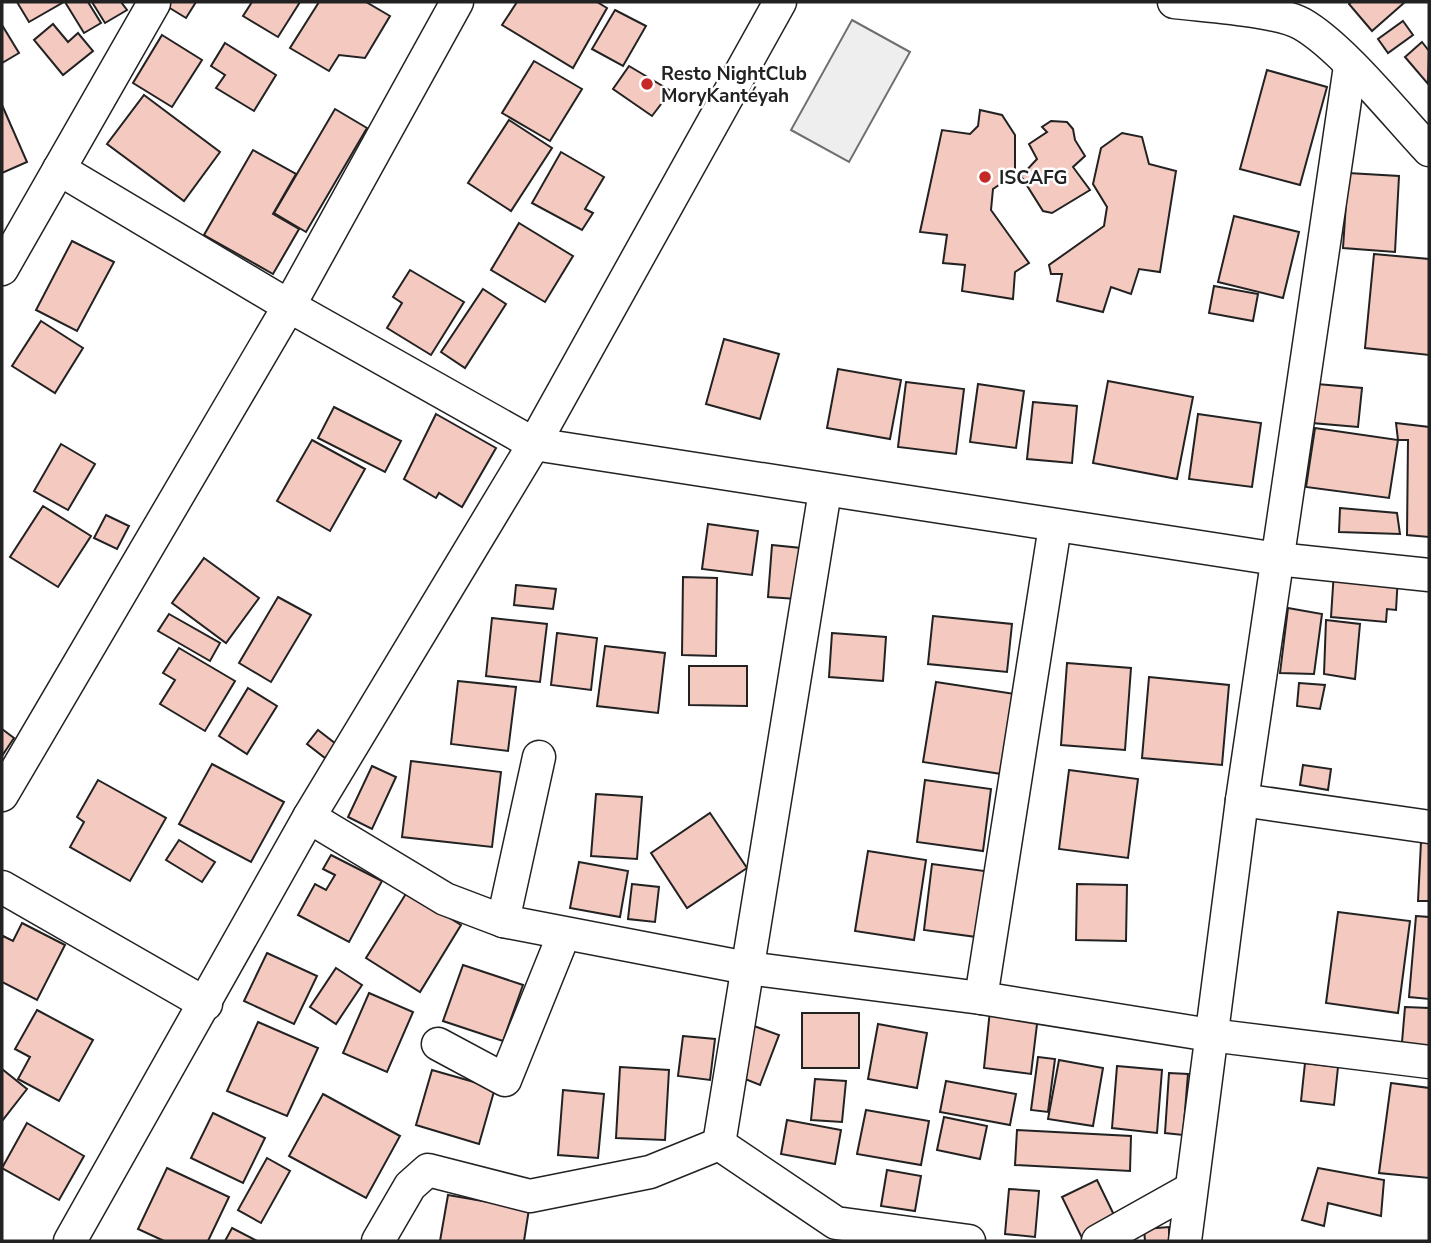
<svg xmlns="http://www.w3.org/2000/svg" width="1431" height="1243" viewBox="0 0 1431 1243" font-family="'Nunito Sans',sans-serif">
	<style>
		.green { fill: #eee; stroke: #6f6f6f; stroke-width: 2 }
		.building { fill: #f3c9c0; stroke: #222; stroke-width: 2 }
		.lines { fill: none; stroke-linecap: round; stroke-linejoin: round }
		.minor-casing { stroke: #222; stroke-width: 35 }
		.minor { stroke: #fff; stroke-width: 32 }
		.poi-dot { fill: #c62828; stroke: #fff; stroke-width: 2.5 }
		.labels { text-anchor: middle; stroke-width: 5; stroke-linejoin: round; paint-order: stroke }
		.poi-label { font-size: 19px; font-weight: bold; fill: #222; stroke: #fff; text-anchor: start }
	</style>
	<rect width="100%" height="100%" fill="#fff"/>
	<path class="green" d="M852,20L910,52L849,162L791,130Z"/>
	<g class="building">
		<path d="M17,2H61L62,3L29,22Z"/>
		<path d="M65,2H88L101,23L84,33Z"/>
		<path d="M92,2H121L127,10L105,23Z"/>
		<path d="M160,2H196L186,18Z"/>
		<path d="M252,2H300L278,37L243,16Z"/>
		<path d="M319,2H366L390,16L365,58L339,55L329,71L290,48Z"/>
		<path d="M517,2H597L607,8L573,68L502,25Z"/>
		<path d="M1351,2H1405L1372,31L1349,4Z"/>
		<path d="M615,10L646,26L623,66L592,49Z"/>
		<path d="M1403,21L1413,35L1388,53L1378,39Z"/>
		<path d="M53,24L68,42L78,33L93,51L63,75L34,40Z"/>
		<path d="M2,25L19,53L2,63Z"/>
		<path d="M162,35L202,60L172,107L133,83Z"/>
		<path d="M1422,42L1429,51L1428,84L1405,57Z"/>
		<path d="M225,43L276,75L254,111L216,88L225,75L211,66Z"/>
		<path d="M534,61L582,89L550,141L502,113Z"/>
		<path d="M629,66L671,91L652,116L613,89Z"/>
		<path d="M1267,70L1327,87L1300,185L1240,169Z"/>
		<path d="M144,95L220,152L184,201L107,144Z"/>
		<path d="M2,105L27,162L2,173Z"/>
		<path d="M335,109L367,128L306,232L274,213Z"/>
		<path d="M980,110L1002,115L1015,135V174L993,189L991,210L1029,263L1015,272L1013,299L962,291L965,265L943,263L947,235L920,232L942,130L970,134L978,126Z"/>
		<path d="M509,120L552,148L511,211L468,183Z"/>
		<path d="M1051,121L1067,122L1073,129L1075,140L1085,156L1073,167L1090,190L1052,213L1043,211L1021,176L1037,159L1029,144L1047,132L1042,127Z"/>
		<path d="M1122,133L1142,137L1149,164L1176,171L1160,272L1139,269L1131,294L1111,287L1103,312L1057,301L1062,274H1051L1049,265L1104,226L1107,207L1093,184L1101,148Z"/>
		<path d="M253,150L296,174L273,214L299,229L273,274L204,235Z"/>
		<path d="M561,152L604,177L585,209L593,213L582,230L532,203Z"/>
		<path d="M1348,173L1399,176L1395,252L1343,248Z"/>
		<path d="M1234,216L1299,232L1283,298L1218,282Z"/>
		<path d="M519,223L573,256L545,302L491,270Z"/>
		<path d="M72,241L114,262L77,331L36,310Z"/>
		<path d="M1374,254L1429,259V355L1365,348Z"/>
		<path d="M410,270L464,302L431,355L387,328L402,303L393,297Z"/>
		<path d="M1214,286L1258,294L1253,321L1209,313Z"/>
		<path d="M483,289L506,304L465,368L441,352Z"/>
		<path d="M41,321L83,348L55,393L12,366Z"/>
		<path d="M724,339L779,354L760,419L706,404Z"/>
		<path d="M838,369L901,380L890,439L827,428Z"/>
		<path d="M1108,381L1193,397L1177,479L1093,463Z"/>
		<path d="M906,382L964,389L956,454L898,447Z"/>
		<path d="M978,384L1024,391L1016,448L970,442Z"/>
		<path d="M1317,384L1362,388L1358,427L1312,423Z"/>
		<path d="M1033,402L1077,406L1072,463L1027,459Z"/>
		<path d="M334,407L401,441L385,472L318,438Z"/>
		<path d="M436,414L496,448L462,507L439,493L436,498L404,479Z"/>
		<path d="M1198,414L1261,423L1252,487L1189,479Z"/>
		<path d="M1396,423L1429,427V537L1407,535L1408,440H1398Z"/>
		<path d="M1315,428L1398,440L1389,498L1306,487Z"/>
		<path d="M312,440L365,469L330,531L277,501Z"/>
		<path d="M61,444L95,464L68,510L34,491Z"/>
		<path d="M43,506L91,536L58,587L10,557Z"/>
		<path d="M1340,508L1397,513L1400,534L1339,532Z"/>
		<path d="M106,515L129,526L117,549L94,538Z"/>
		<path d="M708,524L758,531L752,575L702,569Z"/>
		<path d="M772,545L801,548L797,599L768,597Z"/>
		<path d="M204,558L259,598L226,643L172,603Z"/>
		<path d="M1334,571L1398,576L1396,610L1387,609L1386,622L1331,617Z"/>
		<path d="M683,577L717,578L716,656L682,655Z"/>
		<path d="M516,585L556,589L553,609L514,605Z"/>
		<path d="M278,597L311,615L271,682L239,663Z"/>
		<path d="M1288,608L1322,614L1314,674L1280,673Z"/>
		<path d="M169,614L220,643L210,661L158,631Z"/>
		<path d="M933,616L1012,624L1007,672L928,664Z"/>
		<path d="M492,618L547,624L540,682L486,676Z"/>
		<path d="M1326,620L1360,624L1355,679L1324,674Z"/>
		<path d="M557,633L597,638L591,690L551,685Z"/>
		<path d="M832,633L886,637L883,681L829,677Z"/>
		<path d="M605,646L665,653L658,713L597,706Z"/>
		<path d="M179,648L235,681L205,731L160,704L175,680L163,673Z"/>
		<path d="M1067,663L1131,668L1125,750L1061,745Z"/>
		<path d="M689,666H747V706L689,705Z"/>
		<path d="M1149,677L1229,685L1222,765L1142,758Z"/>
		<path d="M458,681L516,687L508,751L451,744Z"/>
		<path d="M936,682L1021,695L1008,775L923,762Z"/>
		<path d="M1299,683L1325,685L1320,709L1297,706Z"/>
		<path d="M248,688L277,706L247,754L219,736Z"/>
		<path d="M2,729L14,738L2,756Z"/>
		<path d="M318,730L336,744L325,758L307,744Z"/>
		<path d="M411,761L501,772L492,847L402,837Z"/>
		<path d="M212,764L284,802L251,862L179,824Z"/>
		<path d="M1303,765L1331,769L1328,790L1300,785Z"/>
		<path d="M372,766L396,777L372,829L348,817Z"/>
		<path d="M1069,770L1138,779L1128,858L1059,849Z"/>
		<path d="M98,780L166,818L130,881L70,847L84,822L77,817Z"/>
		<path d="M925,780L991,789L983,851L917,842Z"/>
		<path d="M596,794L642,797L637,859L591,856Z"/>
		<path d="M710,813L747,868L687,908L651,853Z"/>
		<path d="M179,840L215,862L202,882L166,860Z"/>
		<path d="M1421,842L1429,843V901H1418Z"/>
		<path d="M868,851L926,860L914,940L855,931Z"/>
		<path d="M331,855L382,881L349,942L298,915L315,884L326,890L335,875L323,869Z"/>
		<path d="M579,862L628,871L620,917L570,908Z"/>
		<path d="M932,864L992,872L984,938L924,930Z"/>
		<path d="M632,884L659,887L655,922L628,919Z"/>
		<path d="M1077,884L1127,885L1126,941L1076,940Z"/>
		<path d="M407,892L461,925L420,992L366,958Z"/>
		<path d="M1338,912L1410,921L1398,1013L1326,1003Z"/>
		<path d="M1416,916L1429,917V999L1409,997Z"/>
		<path d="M22,923L65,945L37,1000L2,982V939L3,936L13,941Z"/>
		<path d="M267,953L317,976L294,1024L244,1001Z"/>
		<path d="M463,965L523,985L503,1041L443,1021Z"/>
		<path d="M336,968L362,985L336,1024L310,1007Z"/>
		<path d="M369,993L413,1012L387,1072L343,1053Z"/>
		<path d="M1405,1007L1429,1008V1049L1401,1054Z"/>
		<path d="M37,1010L93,1040L59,1101L18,1079L30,1057L15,1049Z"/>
		<path d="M990,1010L1038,1016L1031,1074L984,1068Z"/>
		<rect x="802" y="1013" width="57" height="55"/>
		<path d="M258,1022L318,1048L287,1116L227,1091Z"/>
		<path d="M878,1024L927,1033L917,1088L868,1079Z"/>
		<path d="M754,1026L779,1035L760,1085L735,1075Z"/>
		<path d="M683,1036L715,1039L710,1080L678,1076Z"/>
		<path d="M1038,1057L1055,1059L1048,1112L1031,1110Z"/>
		<path d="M1059,1060L1103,1068L1093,1126L1048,1119Z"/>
		<path d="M1305,1063L1338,1067L1334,1105L1301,1101Z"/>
		<path d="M1117,1066L1162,1070L1157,1133L1112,1128Z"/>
		<path d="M620,1067L669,1070L665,1140L616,1138Z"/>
		<path d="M2,1069L27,1089L2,1121Z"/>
		<path d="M432,1070L495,1088L479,1144L416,1125Z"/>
		<path d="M1169,1073L1188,1074L1183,1135L1165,1133Z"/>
		<path d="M815,1079L846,1081L842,1122L811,1120Z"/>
		<path d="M946,1081L1016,1094L1010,1125L940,1112Z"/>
		<path d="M1391,1083L1429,1088V1178L1379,1173Z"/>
		<path d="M563,1090L604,1094L598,1158L558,1155Z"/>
		<path d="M323,1094L400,1136L366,1198L289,1156Z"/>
		<path d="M866,1110L929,1121L921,1165L857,1154Z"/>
		<path d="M213,1113L265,1138L243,1183L191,1158Z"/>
		<path d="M944,1117L987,1126L980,1159L937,1150Z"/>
		<path d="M787,1120L841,1130L835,1164L781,1154Z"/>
		<path d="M27,1123L84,1156L59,1200L2,1168Z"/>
		<path d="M1017,1130L1131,1136L1130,1171L1015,1165Z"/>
		<path d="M267,1158L290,1171L261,1223L238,1210Z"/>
		<path d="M167,1168L229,1197L208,1241H164L138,1229Z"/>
		<path d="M1318,1168L1384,1180L1381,1216L1328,1203L1324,1226L1302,1220Z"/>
		<path d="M887,1170L921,1176L915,1211L881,1206Z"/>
		<path d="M1097,1180L1117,1221L1082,1238L1062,1197Z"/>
		<path d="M1009,1189L1039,1191L1035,1237L1005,1234Z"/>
		<path d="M448,1195L529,1209L524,1241H440Z"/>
		<path d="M1169,1227V1241H1145L1144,1229Z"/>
		<path d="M232,1228L257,1241H225Z"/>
	</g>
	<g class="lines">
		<g class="minor-casing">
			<g id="minor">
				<path d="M1174,2C1206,6 1277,10 1302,24C1342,47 1396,115 1429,150"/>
				<path d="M59,169L289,306L534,444L1277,559L1429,575"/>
				<path d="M2,269L154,3"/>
				<path d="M2,795L289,306L457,2"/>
				<path d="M1242,800L1429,827"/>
				<path d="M309,817L445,899L503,921L747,968L981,998L1210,1035L1429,1062"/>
				<path d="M2,887L206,1004"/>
				<path d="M503,921L539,757"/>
				<path d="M981,998L1055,526"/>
				<path d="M438,1044L505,1080L564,934"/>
				<path d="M719,1144L825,491"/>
				<path d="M719,1144L836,1223L969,1241"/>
				<path d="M70,1241L309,817L534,444L780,2"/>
				<path d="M378,1241L410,1186L428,1170L530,1196L650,1172L719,1144"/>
				<path d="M1098,1241L1191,1189"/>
				<path d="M1185,1241L1242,800L1350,66"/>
			</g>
		</g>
		<use href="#minor" class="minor"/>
	</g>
	<g class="poi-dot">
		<circle cx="647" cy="84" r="7"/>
		<circle cx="985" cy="177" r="7"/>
	</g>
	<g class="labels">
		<g class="poi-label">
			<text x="661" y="80">Resto NightClub<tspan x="661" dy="22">MoryKantéyah</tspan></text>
			<text x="999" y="184">ISCAFG</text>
		</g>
	</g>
	<rect width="1431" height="1243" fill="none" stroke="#222222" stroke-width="7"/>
</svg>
